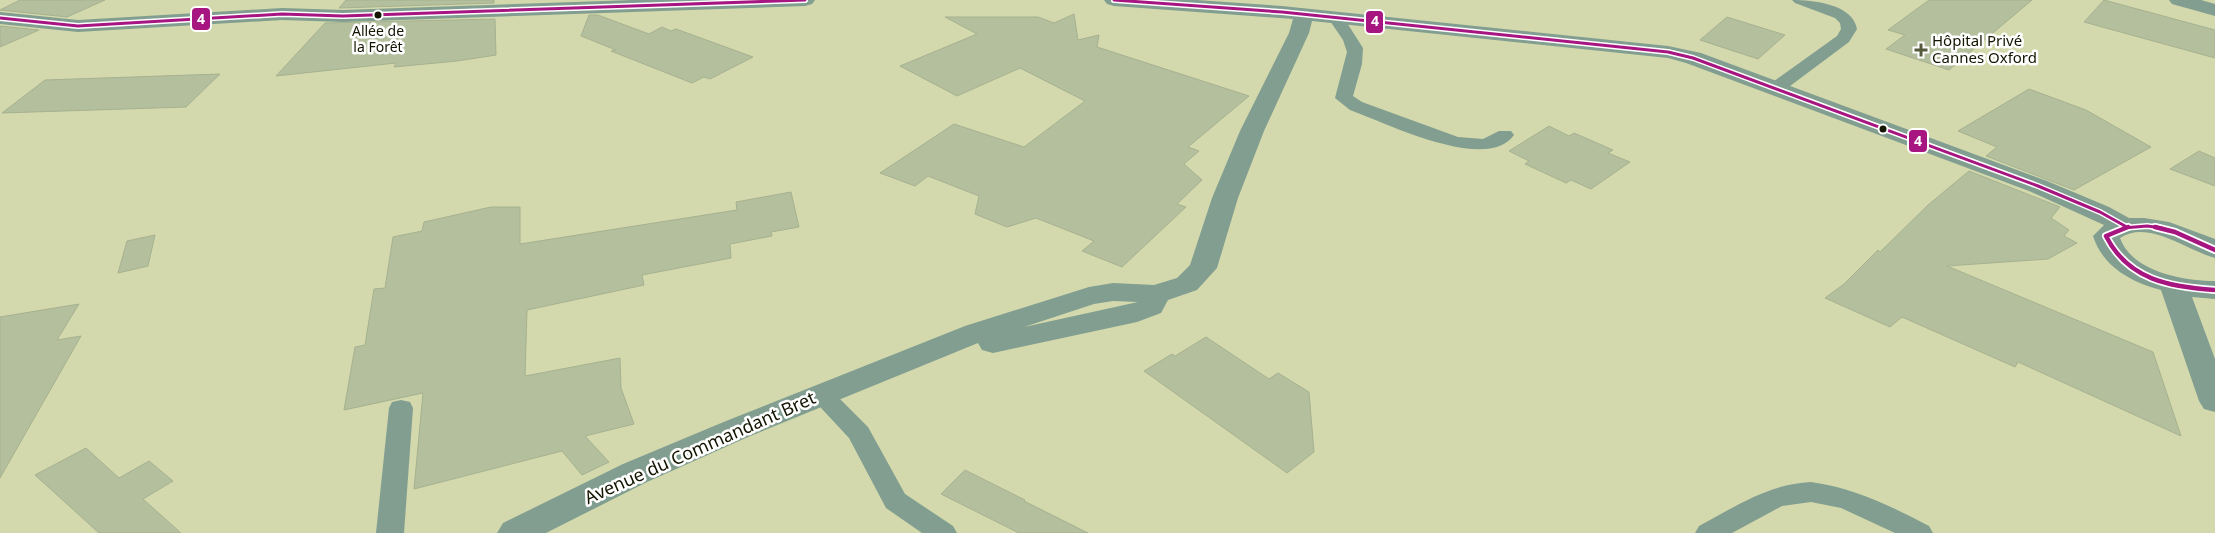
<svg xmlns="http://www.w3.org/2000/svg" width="2215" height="533" viewBox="0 0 2215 533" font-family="'Noto Sans',sans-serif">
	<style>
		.building { fill: #b4bf9d; stroke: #a6b190 }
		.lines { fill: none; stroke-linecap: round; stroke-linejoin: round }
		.service { fill: #819e90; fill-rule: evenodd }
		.minor { fill: #819e90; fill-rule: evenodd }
		.bus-1-far1-casing { stroke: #fff; stroke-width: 6 }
		.bus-1-casing { stroke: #fff; stroke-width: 8 }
		.bus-1-far1 { stroke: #a61580; stroke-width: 3 }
		.bus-1 { stroke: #a61580; stroke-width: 4.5 }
		.bus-dot { fill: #131500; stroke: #fff; stroke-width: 2 }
		.poi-dot { fill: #565a3c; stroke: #fff; stroke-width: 2 }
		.labels { text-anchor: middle; stroke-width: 5; stroke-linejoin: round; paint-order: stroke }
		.far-bus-label { font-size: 14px; fill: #131500; stroke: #fff }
		.far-poi-label { font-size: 15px; fill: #131500; stroke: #fff; text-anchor: start }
		.street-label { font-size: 18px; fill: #131500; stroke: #fff }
		.line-badge { stroke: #fff; stroke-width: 2 }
		.badge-label { font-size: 14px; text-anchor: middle; font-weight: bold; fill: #fff }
	</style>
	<rect width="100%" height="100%" fill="#d3d9ac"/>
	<g class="building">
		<path d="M20,0H105L67,17L0,10Z"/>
		<path d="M346,0H494V3L339,8Z"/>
		<path d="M1929,0H2032L1949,70L1886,49L1905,35L1888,30Z"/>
		<path d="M2104,0L2215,30V58L2084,22Z"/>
		<path d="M1074,14L1078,40L1099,35L1097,47L1249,96L1188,147L1199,151L1184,164L1202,180L1177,204L1186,207L1122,267L1082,251L1094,241L1036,218L1007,227L975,214L979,196L928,176L915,186L880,173L954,124L1024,147L1085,101L1020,68L957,96L900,66L977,34L945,17H1038L1054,23Z"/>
		<path d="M589,15H598L649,34L662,27L671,31L676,29L753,57L710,79L704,77L692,83L611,51L616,50L581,36Z"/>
		<path d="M1727,17L1785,35L1758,59L1700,40Z"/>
		<path d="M495,19L496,55L457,61L394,67L396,63L276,76L325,23Z"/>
		<path d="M0,26L39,30L0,47Z"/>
		<path d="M220,74L186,107L2,113L45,80Z"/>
		<path d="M2029,89L2086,110L2151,147L2074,190L1986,156L1997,147L1958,131Z"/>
		<path d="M1549,126L1569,136L1574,133L1613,150L1608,153L1630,162L1591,189L1571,180L1566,183L1525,164L1529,161L1509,151Z"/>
		<path d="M2199,151L2215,158V186L2170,169Z"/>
		<path d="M1969,171L2060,207L2051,218L2069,230L2064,236L2077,243L2048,259L1947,266L2153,352L2181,436L2018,362L2015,367L1902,317L1890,327L1825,298L1844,284L1878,250L1880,252L1928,205Z"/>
		<path d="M791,192L799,227L771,232L772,236L730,244L731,258L642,275L644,285L527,310L525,376L620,358L621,388L634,424L585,436L609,462L582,475L562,451L414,489L423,393L344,410L355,347L365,345L374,289L385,288L393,237L422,231L424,222L491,207H520V244L737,210L736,202Z"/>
		<path d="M155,235L148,266L118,273L127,241Z"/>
		<path d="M79,304L57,340L81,336L0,478V317Z"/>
		<path d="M1206,337L1269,379L1278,373L1309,392L1314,452L1287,473L1144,371L1172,354L1175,356Z"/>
		<path d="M86,448L119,478L149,461L173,481L143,499L181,533H99L35,475Z"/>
		<path d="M965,470L1025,500L1024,501L1088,533H1019L941,494Z"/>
	</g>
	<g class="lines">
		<g class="service">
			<path d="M1792,0C1813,0 1853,4 1857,29L1849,42L1782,92H1770L1767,88L1770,84L1837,36L1841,29L1840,23L1835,18L1795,3Z"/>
			<path d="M1336,13L1342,15L1363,48L1362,64L1353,96L1362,102L1458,137L1483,139L1499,131H1511L1514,135C1487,174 1384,122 1350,110L1335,98L1347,52L1343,40L1328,18Z"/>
			<path d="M821,387L830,389L868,427L905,494L953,526L957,533H922L886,508L849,438L809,395L812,389Z"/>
			<path d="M401,400L410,402L413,408L404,533H376L389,408L392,402Z"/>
			<path d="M1811,482C1854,488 1891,506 1929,526L1933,533H1895L1841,508L1811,502L1782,506L1732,533H1695L1699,526C1736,506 1769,484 1811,482Z"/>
		</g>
		<g class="minor">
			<path d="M633,0H815L812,4L805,6L343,22L282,20L78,32L0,24V12L78,20L282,8L343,10Z"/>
			<path d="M1104,0H1197L1282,6L1668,46L1701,53L2047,181L2109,207L2129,218H2144L2169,222L2215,239V258C2188,251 2148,219 2120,238C2132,272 2184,281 2215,281V299L2192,297L2215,359V412L2204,409L2199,401L2161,290C2131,282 2103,267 2093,236L2104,225L2029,191L1686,63L1668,58L1312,21L1309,33L1264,131L1238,198L1217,268L1197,290L1168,300L1161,313L1137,322L993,353L982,350L978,343L748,437L647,482L546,533H497L503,523L623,464L726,421L965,326L1089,287L1113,283L1154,285L1177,278L1190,265L1212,198L1240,131L1289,33L1293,19L1114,6L1107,4ZM1113,301L1138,302L1024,327L1094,304Z"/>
			<path d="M2169,0H2201L2215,4V16L2172,4Z"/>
		</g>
		<g class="bus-1-far1-casing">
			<g id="bus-1-far1">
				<path d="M1114,0L1282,12L1668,52L1693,58L2038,186L2100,212L2125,226"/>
				<path d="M0,18L78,26L282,14L343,16L805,0"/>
				<path d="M2123,228L2147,226L2162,228"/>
			</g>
		</g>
		<g class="bus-1-casing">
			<g id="bus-1">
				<path d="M2128,227L2106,236C2128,280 2170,287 2215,290"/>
				<path d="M2155,227L2175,232L2215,250"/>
			</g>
		</g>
		<use href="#bus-1-far1" class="bus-1-far1"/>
		<use href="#bus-1" class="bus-1"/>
	</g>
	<g class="bus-dot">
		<circle cx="378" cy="15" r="4.5"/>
		<circle cx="1883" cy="129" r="4.5"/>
	</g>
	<path class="poi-dot" d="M1918.5 42.5h5v5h5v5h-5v5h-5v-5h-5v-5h5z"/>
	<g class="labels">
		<g class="far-bus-label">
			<text x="378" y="36">Allée de<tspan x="378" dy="16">la Forêt</tspan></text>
		</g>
		<g class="far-poi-label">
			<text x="1932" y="46">Hôpital Privé<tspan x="1932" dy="17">Cannes Oxford</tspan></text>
		</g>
		<g class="street-label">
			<text transform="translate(700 448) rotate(-24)" y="6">Avenue du Commandant Bret</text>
		</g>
	</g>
	<g class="line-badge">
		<rect x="191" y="7" width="20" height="24" rx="5" fill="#a61580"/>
		<rect x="1365" y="10" width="19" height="24" rx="5" fill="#a61580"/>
		<rect x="1908" y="129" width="20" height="24" rx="5" fill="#a61580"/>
	</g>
	<g class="badge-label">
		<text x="201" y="24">4</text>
		<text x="1375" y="26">4</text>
		<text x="1918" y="146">4</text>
	</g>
</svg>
